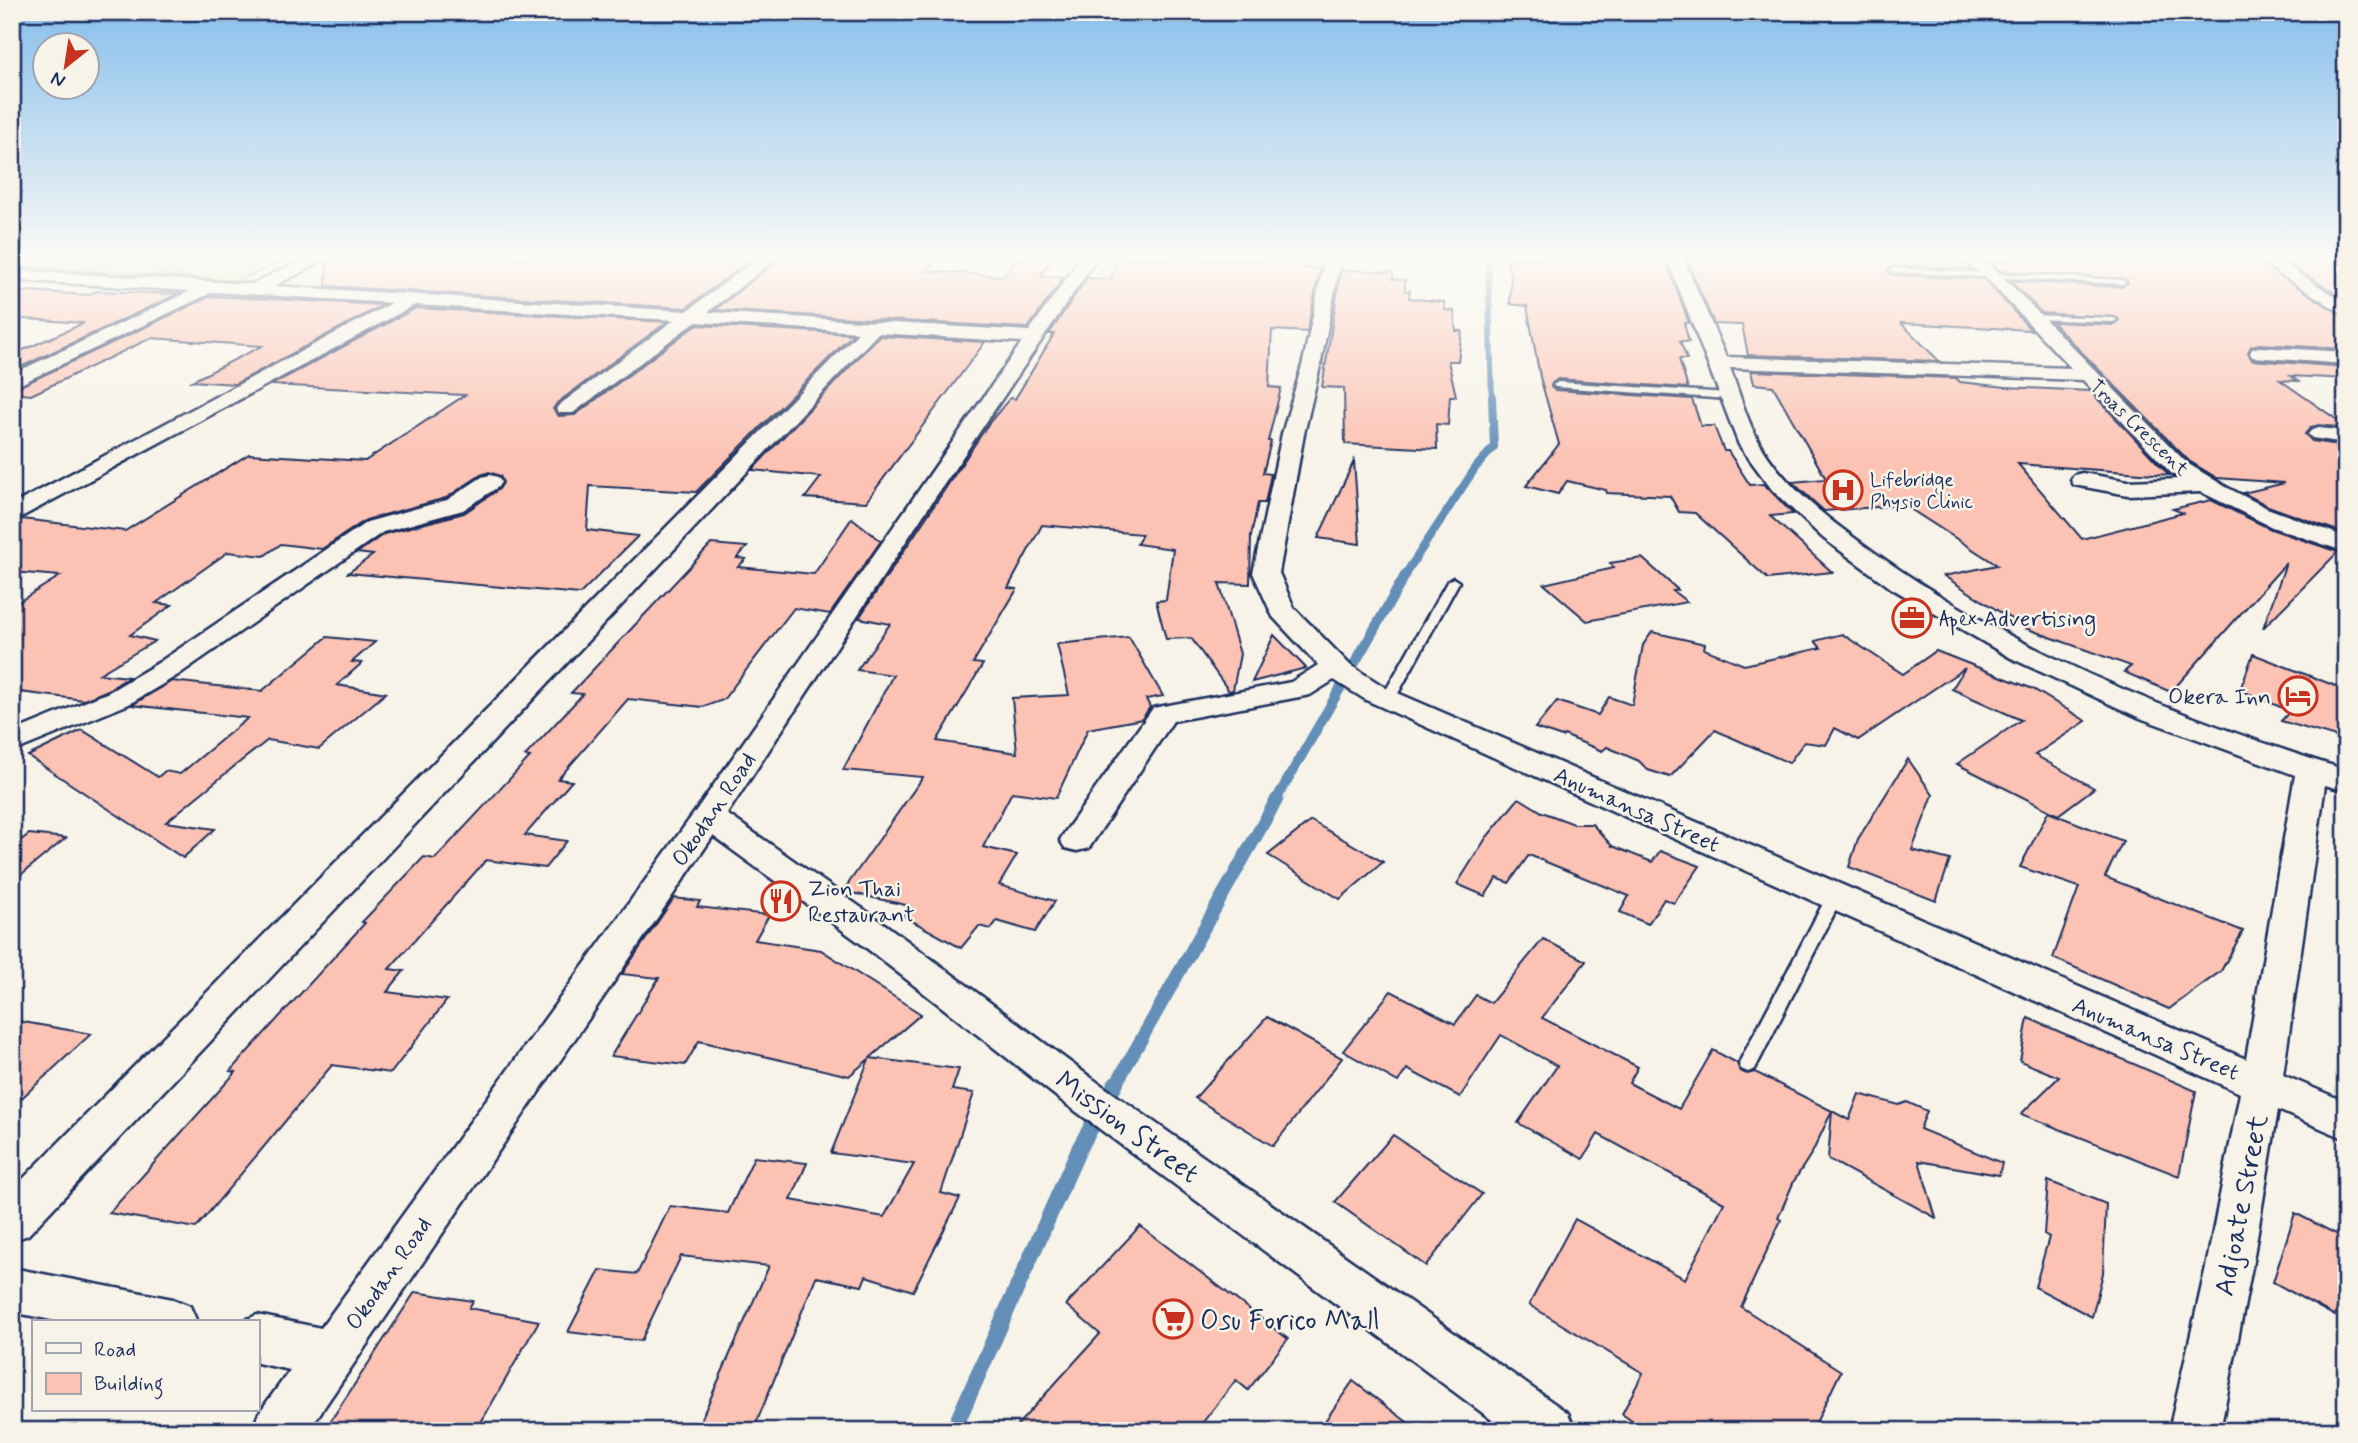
<svg xmlns="http://www.w3.org/2000/svg" width="2358" height="1443" viewBox="0 0 2358 1443" font-family="Mynerve,sans-serif">
	<style>
		.green { fill: #b6e7a8; stroke: #688b83; stroke-width: 2 }
		.lines { fill: none; stroke-linecap: round; stroke-linejoin: round }
		.stream-far4 { stroke: #638eb7; stroke-width: 6 }
		.stream-far3 { stroke: #638eb7; stroke-width: 8 }
		.stream-far2 { stroke: #638eb7; stroke-width: 10 }
		.stream-far1 { stroke: #638eb7; stroke-width: 13 }
		.stream { stroke: #638eb7; stroke-width: 16 }
		.building { fill: #fcc2b3; stroke: #1b2f5e; stroke-width: 2 }
		.lane-casing { stroke: #1b2f5e; stroke-width: 5 }
		.street-casing { stroke: #1b2f5e; stroke-width: 5 }
		.lane { fill: #f7f3e8; fill-rule: evenodd }
		.street { fill: #f7f3e8; fill-rule: evenodd }
		.labels { text-anchor: middle; stroke-width: 5; stroke-linejoin: round; paint-order: stroke }
		.far-street-label { font-size: 19px; fill: #1b2f5e; stroke: #f7f3e8 }
		.far-poi-label { font-size: 19px; fill: #1b2f5e; stroke: #f7f3e8; text-anchor: start }
		.poi-label { font-size: 23px; fill: #1b2f5e; stroke: #f7f3e8; text-anchor: start }
		.street-label { font-size: 23px; fill: #1b2f5e; stroke: #f7f3e8 }
		.near-street-label { font-size: 28px; fill: #1b2f5e; stroke: #f7f3e8 }
		.near-poi-label { font-size: 28px; fill: #1b2f5e; stroke: #f7f3e8; text-anchor: start }
	</style>
	<rect width="100%" height="100%" fill="#f7f3e8"/>
	<filter id="ink" filterUnits="userSpaceOnUse"><feTurbulence type="fractalNoise" baseFrequency=".0143" numOctaves="2"/><feDisplacementMap in="SourceGraphic" scale="14" xChannelSelector="R" yChannelSelector="G"/><feConvolveMatrix kernelMatrix="1 2 1 2 8 2 1 2 1" color-interpolation-filters="sRGB"/></filter>
	<g filter="url(#ink)">
		<path class="green" d="M13,258H288L238,281L12,266Z"/>
		<g class="lines">
			<path class="stream-far4" d="M1488,258L1492,399"/>
			<path class="stream-far3" d="M1404,576L1476,467L1494,447L1492,397"/>
			<path class="stream-far2" d="M1276,800L1406,574"/>
			<path class="stream-far1" d="M1116,1084L1277,799"/>
			<path class="stream" d="M953,1431L1079,1149L1116,1083"/>
		</g>
		<g class="building">
			<path d="M331,258H753L686,308L326,286L327,262Z"/>
			<path d="M780,258H939L926,271L1003,276L1017,258H1052L1041,276L1064,277L1028,328L715,310Z"/>
			<path d="M1118,258L1306,261L1305,268L1320,269L1307,332L1272,330L1269,387L1281,388L1268,441H1271L1263,473L1271,474L1265,503H1258L1251,536L1250,584L1219,583L1240,654L1233,690L1229,691L1191,638L1166,639L1156,601L1166,600L1173,549L1137,544L1142,534L1042,525L1008,588L1017,589L973,663L983,664L937,741L1017,753L1012,698L1069,695L1057,644L1129,637L1163,696L1146,699L1150,707L1142,719L1088,729L1056,798L1012,792L983,847L1017,855L999,885L1055,901L1035,932L997,921L991,929L979,926L961,948L903,916L910,906L843,891L923,777L843,770L893,675L857,670L890,624L859,618L989,423L1010,398L1015,399L1054,334H1049L1087,278L1111,279Z"/>
			<path d="M1505,258L1661,261V258H1665L1689,323H1684L1689,342L1680,341L1687,359H1679L1688,388L1558,379L1552,383L1551,387L1555,390L1692,399L1701,426H1714L1724,451H1728L1750,485L1764,484L1793,514L1770,516L1832,572L1768,579L1695,513L1679,512L1670,496L1607,493L1606,490L1567,481L1558,494L1526,486L1559,444L1540,377L1527,306L1510,304L1511,276Z"/>
			<path d="M1686,258L1961,260L1972,269L1894,265L1888,271L1891,275L1984,279L2031,330L1901,323L1939,361L1748,355L1742,325L1714,324Z"/>
			<path d="M2000,258H2252L2346,318V349L2259,344L2251,346L2248,352L2252,360L2346,367V379L2291,376L2298,381L2280,380L2346,426V428L2318,425L2310,428L2305,434L2312,441L2346,446V534L2268,506L2243,493L2285,483L2217,478L2189,461L2052,322L2113,325L2119,321L2118,318L2042,313L2010,281L2122,287L2128,283L2127,280L2001,271L1989,262H2004Z"/>
			<path d="M2279,258H2346V300Z"/>
			<path d="M1341,270L1393,272V279L1405,280V291H1410L1409,298L1444,302L1445,310L1454,311L1456,331H1462L1458,361H1448L1456,396H1450L1448,425L1436,424L1437,449L1345,444L1344,388L1322,387Z"/>
			<path d="M28,291L87,295L97,291L178,294L12,371V355L84,323L12,318V297Z"/>
			<path d="M211,296L383,305L235,384L192,381L262,346L151,338L31,395L12,393V390Z"/>
			<path d="M416,308L667,322L557,403L553,409L559,416L575,415L696,325L853,334L696,492L590,486L587,530L638,536L580,594L348,573L373,555L357,553L384,534L464,513L499,489L503,483L500,476L489,472L481,475L446,498L366,520L322,549L281,544L264,556L228,552L156,603L172,605L130,635L155,641L99,674L129,677L108,690L84,700L12,691V606L60,576L12,572V524L22,519L125,531L249,454L365,461L465,395L271,385Z"/>
			<path d="M879,336L985,342L866,502L805,498L821,477L752,470Z"/>
			<path d="M1751,371L1956,378L1960,382L2006,387L2090,391L2169,475L2018,464L2082,539L2183,513L2173,509L2211,500L2271,529L2338,552L2263,628L2286,563L2171,692L2124,672L2131,666L2025,628L1944,576L1997,565L1904,505L1824,511L1792,482L1826,479L1773,386L1754,384Z"/>
			<path d="M1354,461L1360,544L1318,538Z"/>
			<path d="M852,518L881,541L830,614L794,608L723,700L703,707L628,699L558,779L572,781L525,835L567,841L545,868L486,860L389,969L404,971L387,992L447,1000L391,1073L332,1065L196,1228L109,1213L236,1072L230,1071L365,923L362,922L424,857L435,859L530,757L525,756L583,694L571,693L711,544L747,547L737,558L746,559L738,567L814,574Z"/>
			<path d="M1642,558L1678,590L1673,591L1687,602L1587,621L1544,584L1614,568L1610,563Z"/>
			<path d="M1652,632L1705,644L1704,649L1744,665L1821,648L1815,641L1842,634L1903,674L1936,651L2033,689L2086,721L2035,755L2094,788L2058,815L1957,764L2021,720L1952,689L1965,668L1858,740L1835,728L1826,745L1804,742L1789,763L1715,730L1670,777L1648,770L1639,761L1607,747L1602,751L1564,735L1562,737L1535,728L1557,701L1598,715L1609,697L1632,705L1643,645Z"/>
			<path d="M1274,635L1306,668L1252,682Z"/>
			<path d="M327,637L375,642L352,662L362,663L337,685L386,693L319,749L268,740L236,765L166,822L215,829L183,858L28,756L82,730L158,777L165,771L180,774L248,718L132,705L172,681L262,691Z"/>
			<path d="M2253,654L2346,690V740L2281,721L2290,711L2240,690Z"/>
			<path d="M1908,759L1933,795L1912,850L1950,860L1936,901L1849,867L1858,839Z"/>
			<path d="M1519,798L1542,812L1574,824H1592L1612,846L1652,862L1660,851L1700,866L1674,903L1664,899L1648,924L1620,912L1629,896L1529,855L1509,883L1497,878L1485,896L1457,884L1486,838Z"/>
			<path d="M2048,812L2123,841L2105,877L2243,931L2221,971L2169,1009L2053,958L2079,887L2020,867Z"/>
			<path d="M1311,821L1383,862L1340,899L1268,855Z"/>
			<path d="M29,834L66,838L12,882V847Z"/>
			<path d="M674,898L700,901L697,907L769,915L755,940L821,950L921,1014L870,1058L959,1069L952,1090L974,1093L941,1193L960,1198L913,1291L866,1276L862,1286L816,1277L753,1431H696L769,1266L681,1256L641,1341L568,1332L600,1270L637,1274L670,1206L728,1213L754,1157L807,1163L791,1200L884,1217L914,1164L831,1153L869,1059L849,1076L699,1041L685,1065L611,1056L659,978L622,974Z"/>
			<path d="M1543,939L1586,961L1542,1018L1638,1067L1629,1083L1679,1109L1713,1050L1737,1063L1740,1071L1747,1074L1755,1072L1832,1111L1813,1151L1794,1181L1778,1218L1781,1220L1741,1307L1841,1371L1812,1431H1646L1622,1414L1643,1373L1529,1305L1575,1219L1685,1279L1724,1203L1598,1134L1583,1159L1518,1123L1557,1066L1501,1035L1460,1097L1407,1069L1398,1082L1343,1051L1391,991L1455,1024L1476,995L1491,1003Z"/>
			<path d="M1267,1017L1342,1058L1273,1146L1195,1098Z"/>
			<path d="M2028,1018L2196,1091L2179,1176L2021,1114L2059,1077L2020,1061Z"/>
			<path d="M12,1020L91,1034L12,1107Z"/>
			<path d="M1859,1094L1899,1105L1907,1102L1927,1111L1920,1129L2002,1163L1999,1175L1919,1161L1936,1218L1828,1159L1832,1111L1849,1120Z"/>
			<path d="M1393,1135L1482,1194L1426,1266L1335,1202Z"/>
			<path d="M2048,1181L2106,1204L2103,1273L2092,1317L2035,1287L2049,1237L2044,1234Z"/>
			<path d="M2295,1213L2346,1239V1277L2335,1316L2273,1282Z"/>
			<path d="M1140,1226L1288,1339L1248,1390L1236,1380L1196,1431H1012L1100,1334L1066,1305Z"/>
			<path d="M415,1292L473,1301L469,1308L539,1321L476,1431H324Z"/>
			<path d="M1353,1381L1419,1431H1318Z"/>
		</g>
		<g class="lines">
			<g class="lane-casing">
				<g id="lane">
					<path d="M1894,268L2122,280L2126,282L2122,284L1891,272L1890,270Z"/>
					<path d="M2029,315L2113,318L2117,320L2113,322L2032,319L2028,317Z"/>
					<path d="M1558,382L1728,393L1733,396L1728,399L1555,387L1553,385Z"/>
					<path d="M1453,578L1459,582L1395,699L1388,703L1383,702L1381,699L1447,582Z"/>
					<path d="M1834,892L1840,894L1842,898L1755,1069L1748,1072L1741,1069L1739,1064L1741,1059L1826,898L1828,894Z"/>
				</g>
			</g>
			<g class="street-casing">
				<g id="street">
					<path d="M307,258H328L275,286L687,311L758,258H777L708,312L1029,331L1081,258H1097L922,517L727,814L886,925L1090,1077L1568,1413L1575,1431H1507L1062,1101L860,943L713,836L308,1431H252L259,1413L290,1370L257,1363V1322H240L257,1315L321,1328L697,809L1022,342L878,333L28,1235L12,1241V1190L859,332L695,322L573,413H559L556,409L559,405L674,320L415,305L12,522V505L392,303L213,292L12,388V374L190,291L12,280V270L251,284Z"/>
					<path d="M1325,258H1341L1321,362L1304,434L1279,573L1294,608L1350,665L1386,688L2246,1059L2295,775L2140,718L2011,658L1891,588L1823,538L1773,491L1739,445L1667,258H1683L1726,357L2071,368L1985,277L1962,258H1980L1997,271L2187,463L2226,487L2267,508L2346,537V552L2272,527L2201,492L2128,495L2074,485L2071,480L2074,475L2082,473L2128,481L2181,479L2171,473L2083,380L1730,368C1741,398 1749,429 1767,455C1796,497 1840,528 1881,557C2022,656 2183,719 2346,770V791L2325,785L2283,1075L2346,1102V1139L2278,1110L2252,1267L2220,1431H2169L2206,1267L2240,1093L1366,700L1334,680L1310,695L1173,721L1089,848L1077,851L1065,848L1060,840L1065,832L1153,708L1291,682L1318,665L1273,617L1253,573L1282,434L1303,362Z"/>
					<path d="M2255,258H2274L2346,303V316Z"/>
					<path d="M2259,347L2346,352V364L2252,357L2250,353L2252,349Z"/>
					<path d="M2319,428L2346,431V443L2312,438L2308,434L2312,430Z"/>
					<path d="M490,475L498,477L501,482L498,487L463,510L383,532L178,675L129,704L12,752V732L109,692L158,663L367,522L447,500L482,477Z"/>
					<path d="M12,1268L173,1299L190,1306L197,1322H61L12,1312Z"/>
				</g>
			</g>
			<use href="#lane" class="lane"/>
			<use href="#street" class="street"/>
		</g>
	</g>
	<linearGradient id="sky" x2="0" y2="1"><stop stop-color="#86beec"/><stop offset="0.56" stop-color="#fbfaf5"/><stop offset="1" stop-color="#fbfaf5" stop-opacity="0"/></linearGradient>
	<rect width="2358" height="460" fill="url(#sky)"/>
	<defs>
		<g id="hospital-ring" transform="scale(2.0125)"><circle r="9.5" fill="#f7f3e8" stroke="#c8321e" stroke-width="1.5"/><path d="M-5-5h3v3.5h4V-5h3V5h-3V1.5h-4V5h-3Z" fill="#c8321e"/></g>
		<g id="office-ring" transform="scale(2.0125)"><circle r="9.5" fill="#f7f3e8" stroke="#c8321e" stroke-width="1.5"/><path d="M-6-3h4V-5.5h4V-3h4V5H-6ZM-1-4.5V-3h2v-1.5ZM-6 0V1H6V0Z" fill="#c8321e"/></g>
		<g id="hotel-ring" transform="scale(2.0125)"><circle r="9.5" fill="#f7f3e8" stroke="#c8321e" stroke-width="1.5"/><path d="M-6-4.5h1.5V1H6V5H4.5V3h-9V5H-6ZM-4 0a1.8 1.8 0 1 1 3.6 0ZM.5 0V-2.5h3Q6-2.5 6 0Z" fill="#c8321e"/></g>
		<g id="restaurant-ring" transform="scale(2.0125)"><circle r="9.5" fill="#f7f3e8" stroke="#c8321e" stroke-width="1.5"/><path d="M-5-6h1v4h1v-4h1v4h1v-4h1v5L-1.5 .5V6h-2V.5L-5-1ZM5-6V6H3V1.5H1.5Q1.5-4 5-6Z" fill="#c8321e"/></g>
		<g id="supermarket-ring" transform="scale(2.0125)"><circle r="9.5" fill="#f7f3e8" stroke="#c8321e" stroke-width="1.5"/><path d="M-6-5.5h2.5l.6 2H6L4.5 2H-2.5L-4.4-4H-6ZM-1.5 3.2a1.3 1.3 0 1 0 .1 0ZM3 3.2a1.3 1.3 0 1 0 .1 0Z" fill="#c8321e"/></g>
	</defs>
	<g fill-rule="evenodd">
		<use href="#hospital-ring" x="1843" y="490"/>
		<use href="#office-ring" x="1912" y="618"/>
		<use href="#hotel-ring" x="2298" y="696"/>
		<use href="#restaurant-ring" x="781" y="901"/>
		<use href="#supermarket-ring" x="1173" y="1319"/>
	</g>
	<g class="labels">
		<g class="far-street-label">
			<text transform="translate(2140 427) rotate(44)" y="7">Troas Crescent</text>
		</g>
		<g class="far-poi-label">
			<text x="1870" y="486">Lifebridge<tspan x="1870" dy="22">Physio Clinic</tspan></text>
		</g>
		<g class="poi-label">
			<text x="1939" y="626">Apex Advertising</text>
			<text x="2271" y="704" text-anchor="end">Okera Inn</text>
			<text x="808" y="896">Zion Thai<tspan x="808" dy="26">Restaurant</tspan></text>
		</g>
		<g class="street-label">
			<text transform="translate(713 809) rotate(-56)" y="8">Okodan Road</text>
			<text transform="translate(1637 809) rotate(24)" y="8">Anumansa Street</text>
			<text transform="translate(2156 1038) rotate(23)" y="8">Anumansa Street</text>
			<text transform="translate(388 1273) rotate(-55)" y="8">Okodan Road</text>
		</g>
		<g class="near-street-label">
			<text transform="translate(1128 1126) rotate(36)" y="10">Mission Street</text>
			<text transform="translate(2240 1205) rotate(-79)" y="10">Adjoate Street</text>
		</g>
		<g class="near-poi-label">
			<text x="1200" y="1329">Osu Forico Mall</text>
		</g>
	</g>
	<rect width="2358" height="1443" fill="none" stroke="#f7f3e8" stroke-width="42"/>
	<rect x="21" y="21" width="2316" height="1401" fill="none" stroke="#1b2f5e" stroke-width="2.5" filter="url(#ink)"/>
	<rect x="32" y="1320" width="228" height="91" fill="#f7f3e8" stroke="#9fa5b1" stroke-width="2"/>
	<rect x="46" y="1343" width="35" height="10" fill="#f7f3e8" stroke="#9fa5b1" stroke-width="2"/>
	<text x="94" y="1356" font-size="21" fill="#1b2f5e">Road</text>
	<rect x="46" y="1373" width="35" height="21" fill="#fcc2b3" stroke="#9fa5b1" stroke-width="2"/>
	<text x="94" y="1390" font-size="21" fill="#1b2f5e">Building</text>
	<g transform="translate(66 66) rotate(210)"><circle r="33" fill="#f7f3e8" stroke="#9fa5b1" stroke-width="2"/>
	<path d="M0-5L12 26L0 18L-12 26Z" fill="#c8321e"/>
	<text y="-10" font-size="19" font-weight="bold" text-anchor="middle" fill="#1b2f5e">N</text>
	</g>
</svg>
